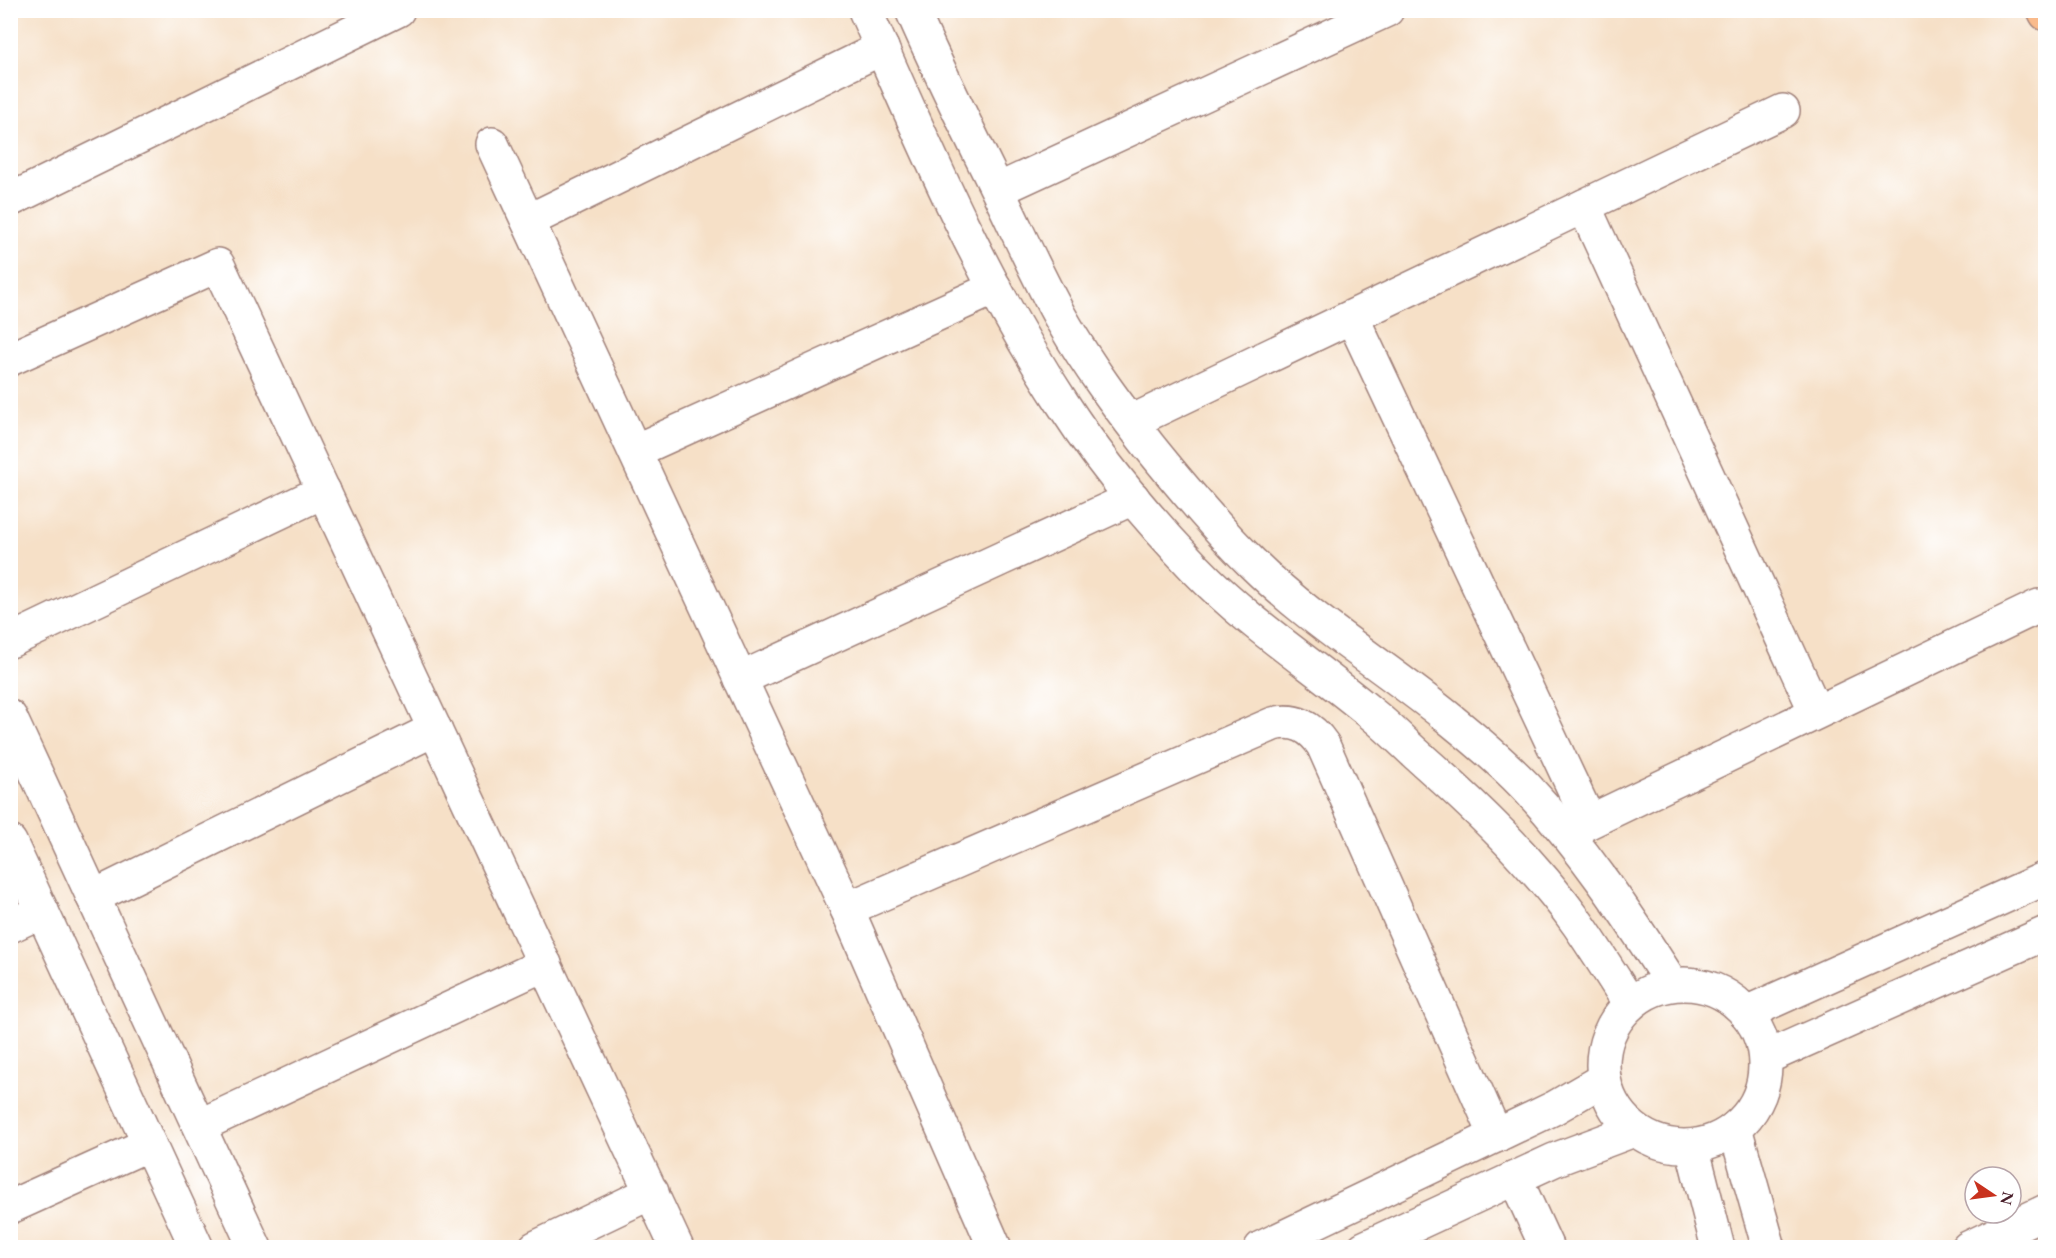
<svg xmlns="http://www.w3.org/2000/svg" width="2056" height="1258" viewBox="0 0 2056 1258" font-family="'EB Garamond',serif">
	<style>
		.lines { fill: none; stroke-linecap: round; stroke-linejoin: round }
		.minor-casing { stroke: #a08079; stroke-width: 36 }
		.highway-casing { stroke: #a08079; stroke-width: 36 }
		.minor { stroke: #fff; stroke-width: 33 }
		.highway { stroke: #fabb8c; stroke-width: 33 }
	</style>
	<rect width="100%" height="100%" fill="#fff"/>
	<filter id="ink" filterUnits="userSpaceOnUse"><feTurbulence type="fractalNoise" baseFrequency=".0167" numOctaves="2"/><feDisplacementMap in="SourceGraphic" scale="12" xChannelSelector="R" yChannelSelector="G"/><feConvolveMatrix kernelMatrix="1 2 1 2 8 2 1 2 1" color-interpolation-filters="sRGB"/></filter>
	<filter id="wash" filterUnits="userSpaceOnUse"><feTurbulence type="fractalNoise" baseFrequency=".008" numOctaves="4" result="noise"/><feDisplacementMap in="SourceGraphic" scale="24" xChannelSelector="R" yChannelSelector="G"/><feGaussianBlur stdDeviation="1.35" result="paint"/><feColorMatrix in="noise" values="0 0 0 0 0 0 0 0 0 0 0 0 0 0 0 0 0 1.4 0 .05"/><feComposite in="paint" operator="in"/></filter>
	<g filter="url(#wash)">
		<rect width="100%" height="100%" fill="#f6e0c7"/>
	</g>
	<g filter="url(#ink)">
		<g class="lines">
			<g class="minor-casing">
				<g id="minor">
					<path d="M865,10C924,144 982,281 1063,404C1101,463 1147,518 1195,568C1250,625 1312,664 1372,714C1387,726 1401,740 1415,753C1473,804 1532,860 1578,924C1596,950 1613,977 1630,1004"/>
					<path d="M912,10C938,70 967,128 996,187C1018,232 1038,278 1063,322C1088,366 1118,406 1149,446C1182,487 1216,528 1253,564C1313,623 1386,667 1451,720C1477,741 1503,763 1526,787C1582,847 1628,915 1672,984"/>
					<path d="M492,144L847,909L995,1248"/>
					<path d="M998,190L1387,10"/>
					<path d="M10,200L398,10"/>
					<path d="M1584,206L1816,712"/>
					<path d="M528,221L882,48"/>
					<path d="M1352,317L1589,821"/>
					<path d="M10,359L218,265L677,1248"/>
					<path d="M1131,422L1783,111"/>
					<path d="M635,451L995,288"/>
					<path d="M10,641L324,491"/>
					<path d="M740,679L1133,498"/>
					<path d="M10,717L255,1248"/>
					<path d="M1570,831L2039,606"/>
					<path d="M10,842L197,1248"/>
					<path d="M93,897L435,729"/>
					<path d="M847,909L1273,724C1295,718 1311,727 1323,745L1496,1136"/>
					<path d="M10,926L42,911"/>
					<circle cx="1684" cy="1065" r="81"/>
					<path d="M1746,1013L2046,878"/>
					<path d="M1765,1058L2046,933"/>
					<path d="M199,1126L545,964"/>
					<path d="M1735,1128L1769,1248"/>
					<path d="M1692,1146L1718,1248"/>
					<path d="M1515,1178L1547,1248"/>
					<path d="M10,1207L149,1144"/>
					<path d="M535,1248L652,1192"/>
					<path d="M1261,1248L1554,1108L1604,1079"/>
					<path d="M1364,1248L1554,1160L1634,1130"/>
					<path d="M1968,1248L2046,1211"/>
				</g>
			</g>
			<g class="highway-casing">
				<path id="highway" d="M2044,10L2046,14"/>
			</g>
			<use href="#minor" class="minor"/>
			<use href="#highway" class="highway"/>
		</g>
	</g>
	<rect width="2056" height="1258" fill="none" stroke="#fff" stroke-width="36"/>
	<g transform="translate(1993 1195) rotate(103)"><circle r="28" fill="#ffffff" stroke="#b7a5aa" stroke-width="1.5"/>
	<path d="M0-4.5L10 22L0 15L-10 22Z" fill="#c8321e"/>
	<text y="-9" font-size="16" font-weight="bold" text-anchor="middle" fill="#4a1f2b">N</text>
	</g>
</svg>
